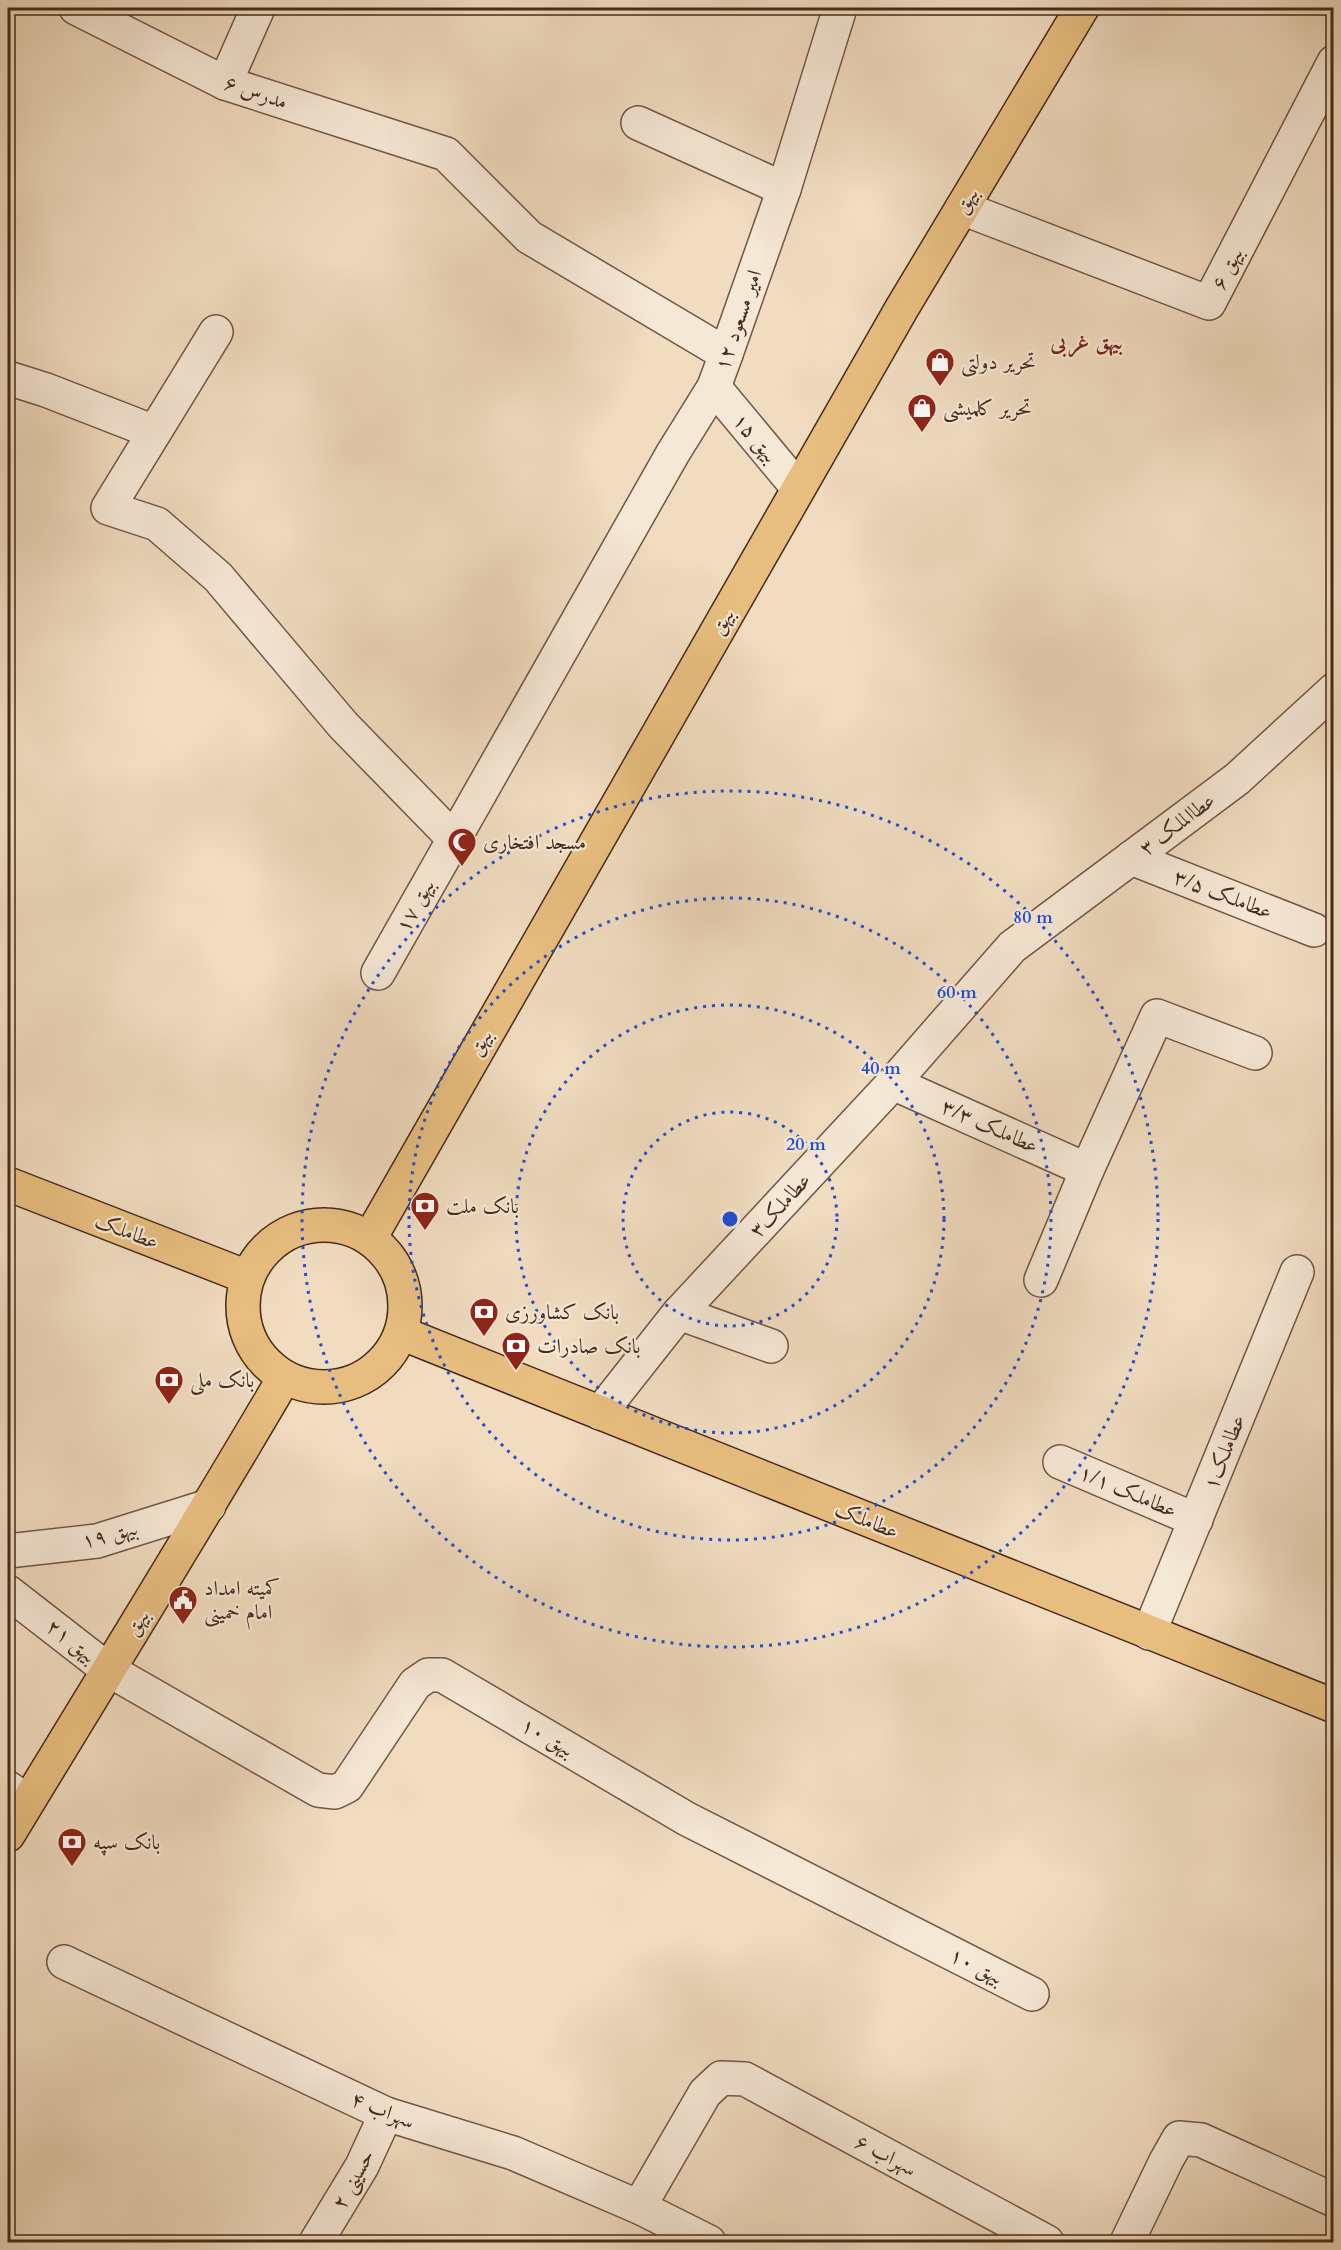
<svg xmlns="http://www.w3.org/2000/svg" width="1341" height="2250" viewBox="0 0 1341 2250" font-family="Cardo,Amiri,serif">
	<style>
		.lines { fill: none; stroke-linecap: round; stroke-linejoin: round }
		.minor-casing { stroke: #705644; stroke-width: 36 }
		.major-casing { stroke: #452a1a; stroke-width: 36 }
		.minor { stroke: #f6e8d6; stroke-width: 33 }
		.major { stroke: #e8be80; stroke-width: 33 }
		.ring { fill: none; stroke: #1d4ed8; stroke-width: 3; stroke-dasharray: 3 6 }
		.labels { text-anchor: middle; stroke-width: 4.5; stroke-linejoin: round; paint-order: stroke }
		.street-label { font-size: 21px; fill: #452a1a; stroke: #f6e8d6 }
		.poi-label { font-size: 21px; fill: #452a1a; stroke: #f6e8d6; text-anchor: start }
		.neighbourhood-label { font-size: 22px; font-weight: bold; fill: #7a1f14; stroke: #f6e8d6 }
		.centre { fill: #1d4ed8; stroke: #f6e8d6; stroke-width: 3 }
		.ring-label { font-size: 18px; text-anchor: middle; font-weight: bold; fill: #1d4ed8; stroke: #f6e8d6; stroke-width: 4.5; stroke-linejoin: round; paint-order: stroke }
	</style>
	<rect width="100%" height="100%" fill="#f1dcc0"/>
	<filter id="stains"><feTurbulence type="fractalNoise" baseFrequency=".00333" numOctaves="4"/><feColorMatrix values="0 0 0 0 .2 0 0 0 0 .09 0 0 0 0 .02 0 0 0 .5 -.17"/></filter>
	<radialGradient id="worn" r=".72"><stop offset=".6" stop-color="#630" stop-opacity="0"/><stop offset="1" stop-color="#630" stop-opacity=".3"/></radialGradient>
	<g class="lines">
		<g class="minor-casing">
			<g id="minor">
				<path d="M76,8L225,83L446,154L529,237L726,354"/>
				<path d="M225,83L258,8"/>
				<path d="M638,123L784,189"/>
				<path d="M962,208L1209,303L1334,62"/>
				<path d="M216,332L108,508L157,524L218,577L343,725L453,838"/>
				<path d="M8,378L46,390L154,432"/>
				<path d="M714,387L798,488"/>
				<path d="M1131,858L1314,930"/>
				<path d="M378,973L673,453L714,387L726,354L784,189L840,8"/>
				<path d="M893,1083L1087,1170"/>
				<path d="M1041,1280L1087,1170L1157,1016L1255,1053"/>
				<path d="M679,1313L771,1346"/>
				<path d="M600,1413L679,1313L893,1083L1012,947L1237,779L1334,690"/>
				<path d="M1060,1462L1196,1520"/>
				<path d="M8,1551L97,1541L209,1506"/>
				<path d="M8,1592L107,1669L318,1790L335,1792L347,1786L415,1684L428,1675H442L687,1819L1032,1994"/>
				<path d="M1149,1633L1297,1272"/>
				<path d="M8,1788L28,1801"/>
				<path d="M64,1962L386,2114L513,2153L639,2207L709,2242"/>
				<path d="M639,2207L705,2093L721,2078L745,2079L1047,2242"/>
				<path d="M316,2242L362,2166L386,2114"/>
				<path d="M1127,2242L1166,2161L1179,2138L1201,2140L1334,2200"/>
			</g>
		</g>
		<g class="major-casing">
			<g id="major">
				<path d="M8,1184L247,1277"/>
				<circle cx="324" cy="1306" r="81"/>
				<path d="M370,1238L902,308L1082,8"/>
				<path d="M401,1333L1334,1706"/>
				<path d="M8,1835C100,1683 194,1532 284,1378"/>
			</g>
		</g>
		<use href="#minor" class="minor"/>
		<use href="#major" class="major"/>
	</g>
	<g class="ring">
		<circle cx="730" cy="1219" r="107"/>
		<circle cx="730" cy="1219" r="214"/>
		<circle cx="730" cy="1219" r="321"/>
		<circle cx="730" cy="1219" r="428"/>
	</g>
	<defs>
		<g id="shop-pin" transform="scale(1.5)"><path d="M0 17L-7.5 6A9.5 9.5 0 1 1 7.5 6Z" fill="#8f2418" stroke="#f6e8d6"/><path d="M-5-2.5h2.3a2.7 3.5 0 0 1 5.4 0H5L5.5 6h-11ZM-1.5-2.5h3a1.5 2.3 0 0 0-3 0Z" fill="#fff"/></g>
		<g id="mosque-pin" transform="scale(1.5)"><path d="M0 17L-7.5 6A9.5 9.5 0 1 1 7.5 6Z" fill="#8f2418" stroke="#f6e8d6"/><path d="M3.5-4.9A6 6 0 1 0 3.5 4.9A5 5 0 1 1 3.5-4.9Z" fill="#fff"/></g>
		<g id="bank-pin" transform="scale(1.5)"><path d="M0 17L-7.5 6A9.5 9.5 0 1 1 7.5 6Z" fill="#8f2418" stroke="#f6e8d6"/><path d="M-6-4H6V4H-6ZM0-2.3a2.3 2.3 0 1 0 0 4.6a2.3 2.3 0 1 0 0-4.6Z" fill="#fff"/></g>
		<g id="civic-pin" transform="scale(1.5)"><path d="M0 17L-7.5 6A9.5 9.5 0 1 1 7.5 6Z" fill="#8f2418" stroke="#f6e8d6"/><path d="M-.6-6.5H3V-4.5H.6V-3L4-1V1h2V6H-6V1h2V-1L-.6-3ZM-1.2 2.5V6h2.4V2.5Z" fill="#fff"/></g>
	</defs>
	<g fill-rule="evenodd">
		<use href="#shop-pin" x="940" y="362"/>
		<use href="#shop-pin" x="922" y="408"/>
		<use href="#mosque-pin" x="462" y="842"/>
		<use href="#bank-pin" x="425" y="1206"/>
		<use href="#bank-pin" x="484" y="1312"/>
		<use href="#bank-pin" x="516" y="1346"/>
		<use href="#bank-pin" x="169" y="1380"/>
		<use href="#civic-pin" x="183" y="1600"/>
		<use href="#bank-pin" x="72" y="1842"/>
	</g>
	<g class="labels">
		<g class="street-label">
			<text transform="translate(256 92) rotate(19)" y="7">مدرس ۶</text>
			<text transform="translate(966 200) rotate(-59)" y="7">بیهق</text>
			<text transform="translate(1227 268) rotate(-63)" y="7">بیهق ۶</text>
			<text transform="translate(738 320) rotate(-71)" y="7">امیر مسعود ۱۲</text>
			<text transform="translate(756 438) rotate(50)" y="7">بیهق ۱۵</text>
			<text transform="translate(722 621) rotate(-60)" y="7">بیهق</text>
			<text transform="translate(1177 824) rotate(-37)" y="7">عطاالملک ۳</text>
			<text transform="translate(1223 894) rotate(21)" y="7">عطاملک ۳/۵</text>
			<text transform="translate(415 905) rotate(-61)" y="7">بیهق ۱۷</text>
			<text transform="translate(480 1042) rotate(-60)" y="7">بیهق</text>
			<text transform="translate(990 1126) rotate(24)" y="7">عطاملک ۳/۳</text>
			<text transform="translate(780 1205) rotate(-47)" y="7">عطاملک۳</text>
			<text transform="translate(127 1231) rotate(21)" y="7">عطاملک</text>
			<text transform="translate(1224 1452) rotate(-68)" y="7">عطاملک۱</text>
			<text transform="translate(1128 1491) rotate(23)" y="7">عطاملک ۱/۱</text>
			<text transform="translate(867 1520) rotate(22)" y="7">عطاملک</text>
			<text transform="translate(110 1534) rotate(-14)" y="7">بیهق ۱۹</text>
			<text transform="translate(137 1622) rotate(-58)" y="7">بیهق</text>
			<text transform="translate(72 1641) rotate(38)" y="7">بیهق ۲۱</text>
			<text transform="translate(548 1737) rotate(30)" y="7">بیهق ۱۰</text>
			<text transform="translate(977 1966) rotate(27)" y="7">بیهق ۱۰</text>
			<text transform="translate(383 2110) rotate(22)" y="7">سهراب ۴</text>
			<text transform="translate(886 2155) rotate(28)" y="7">سهراب ۶</text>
			<text transform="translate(353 2179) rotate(-61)" y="7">حسینی ۲</text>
		</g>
		<g class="poi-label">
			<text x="961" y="369">تحریر دولتی</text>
			<text x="943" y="415">تحریر کلمیشی</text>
			<text x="483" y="849">مسجد افتخاری</text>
			<text x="446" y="1213">بانک ملت</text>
			<text x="505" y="1319">بانک کشاورزی</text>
			<text x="537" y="1353">بانک صادرات</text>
			<text x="190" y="1387">بانک ملی</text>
			<text x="204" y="1595">کمیته امداد<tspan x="204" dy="24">امام خمینی</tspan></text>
			<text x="93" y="1849">بانک سپه</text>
		</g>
		<g class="neighbourhood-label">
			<text x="1087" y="349">بیهق غربی</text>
		</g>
	</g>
	<circle cx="730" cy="1219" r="9" class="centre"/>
	<g class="ring-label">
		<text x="1033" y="923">80 m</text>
		<text x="957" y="998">60 m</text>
		<text x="881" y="1074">40 m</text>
		<text x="806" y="1150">20 m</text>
	</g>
	<rect width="1341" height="2250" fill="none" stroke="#f1dcc0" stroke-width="30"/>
	<rect x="9" y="9" width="1323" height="2232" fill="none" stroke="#452a1a" stroke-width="3"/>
	<rect x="15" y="15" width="1311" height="2220" fill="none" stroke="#452a1a" stroke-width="1.5"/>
	<rect width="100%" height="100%" filter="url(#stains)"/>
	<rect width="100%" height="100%" fill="url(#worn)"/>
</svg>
